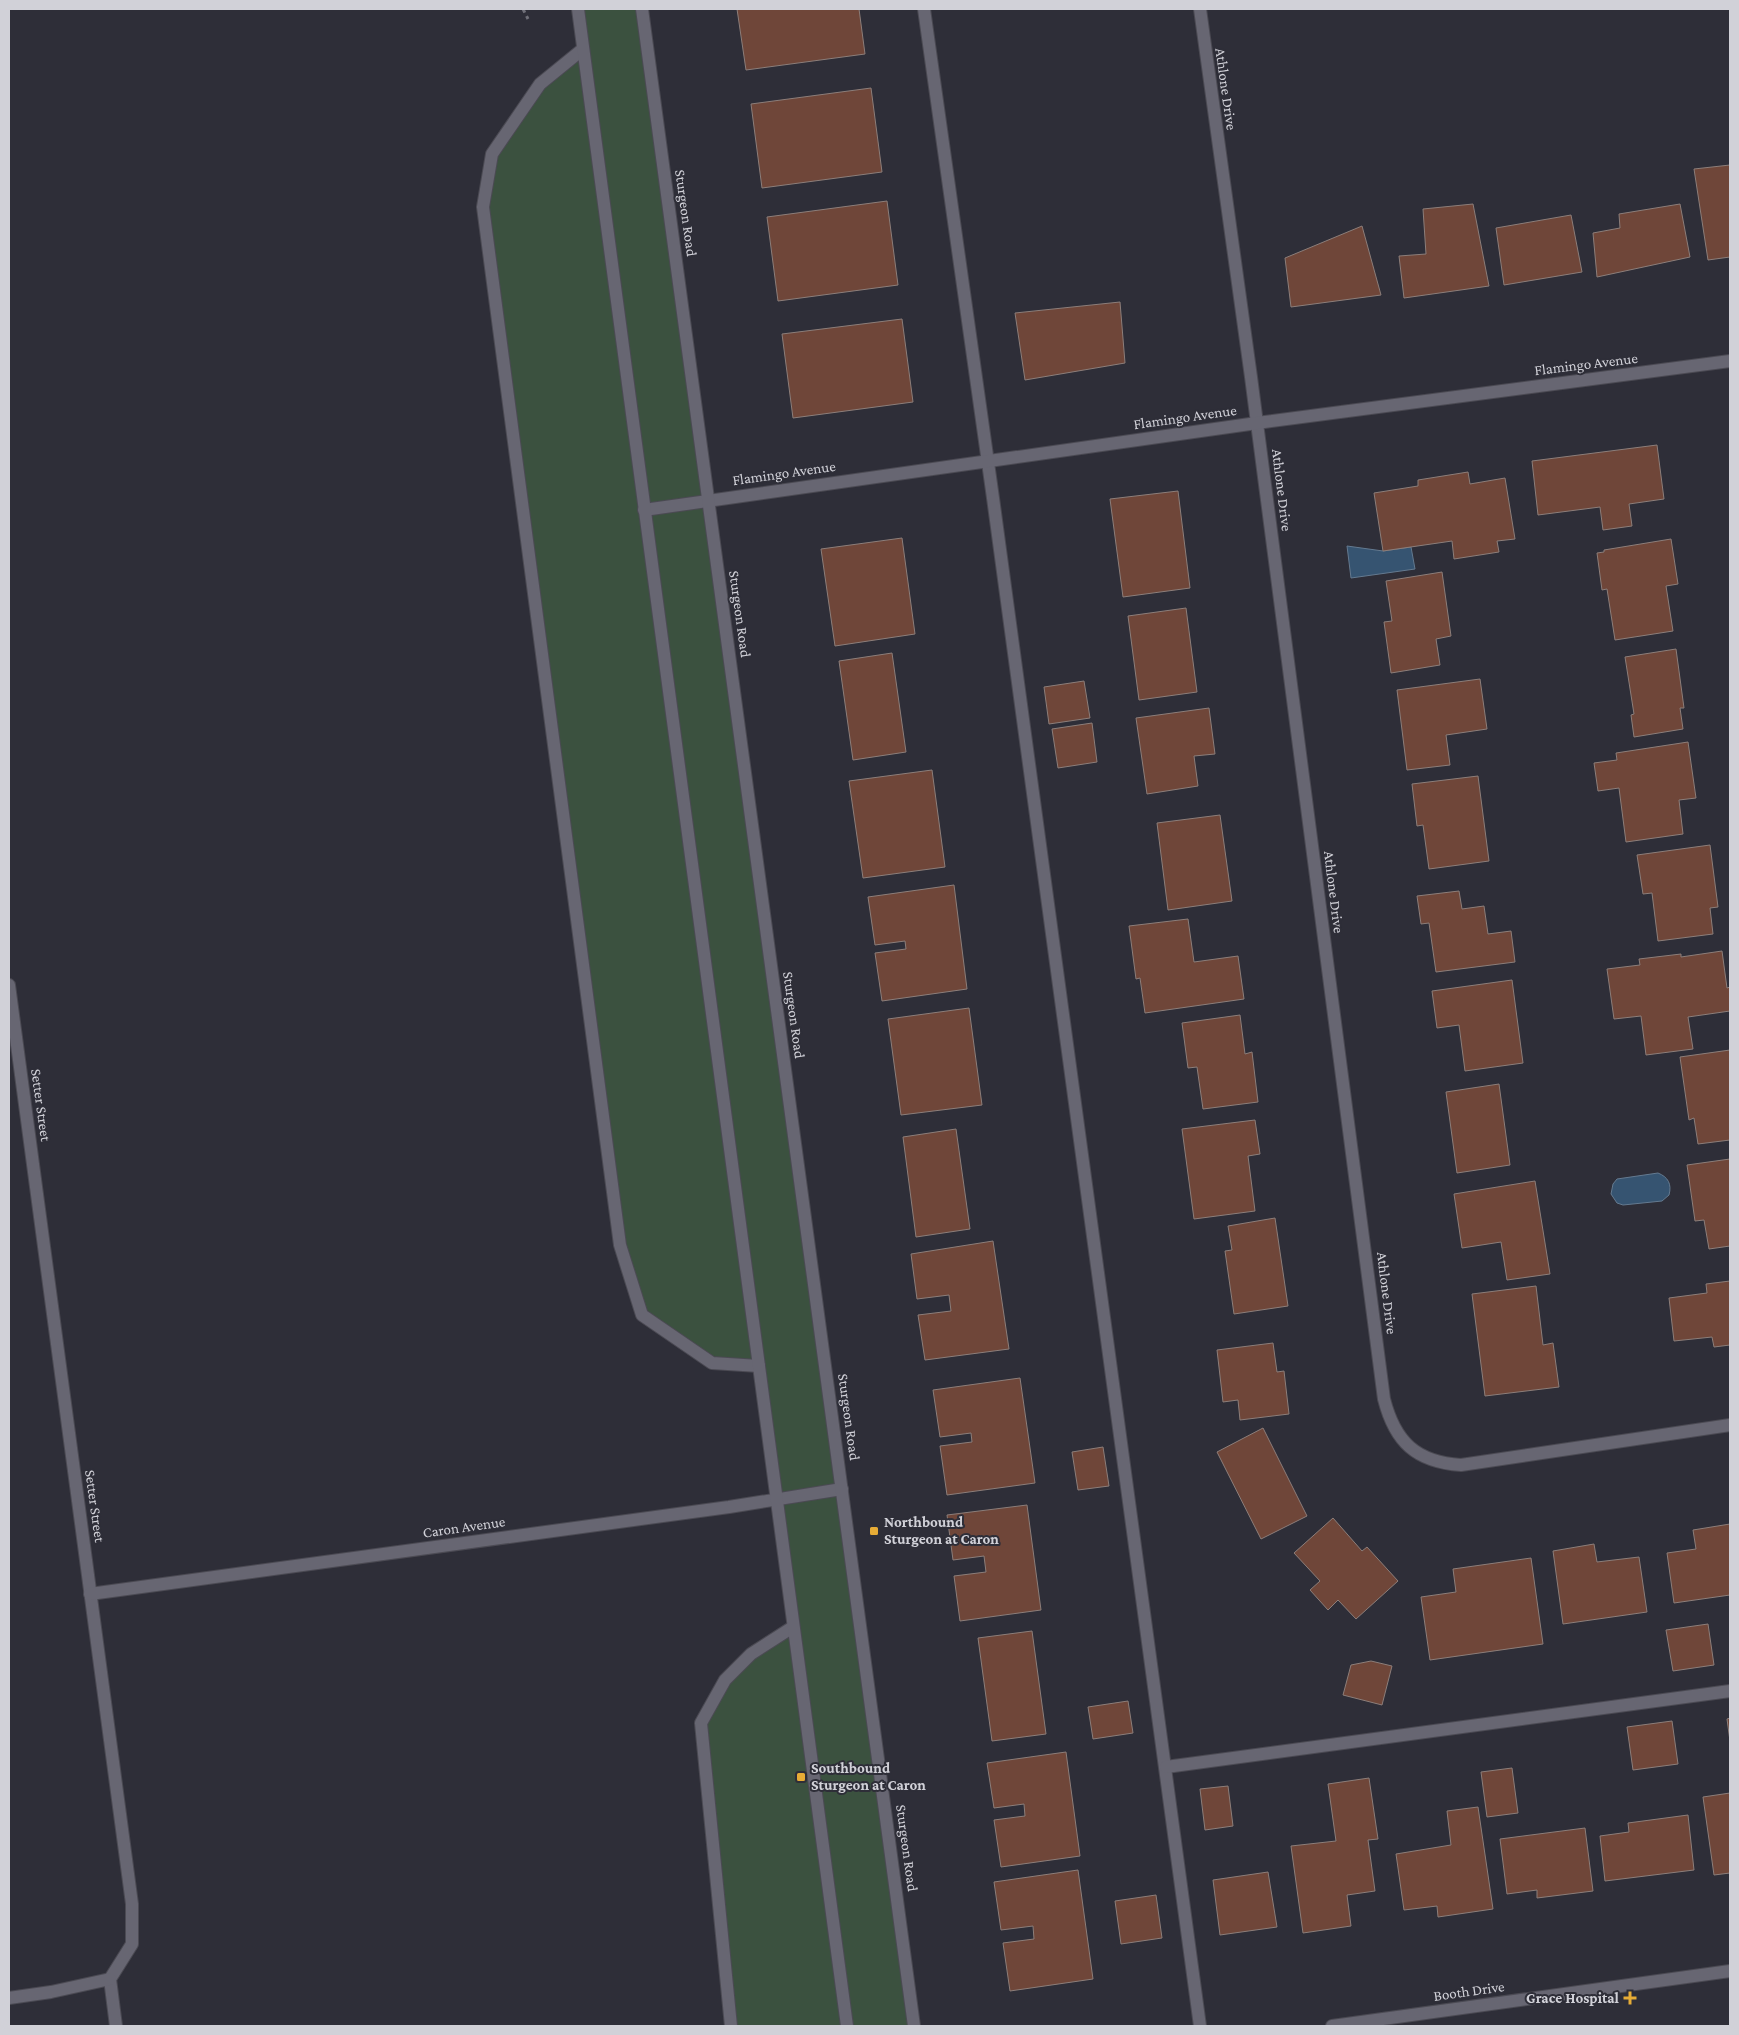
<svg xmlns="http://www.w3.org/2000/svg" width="1739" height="2035" viewBox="0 0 1739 2035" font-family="'Crimson Pro',serif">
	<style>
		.green { fill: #3b513f }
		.water { fill: #365471; stroke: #647a90 }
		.building { fill: #6f4639; stroke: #8c7e7a }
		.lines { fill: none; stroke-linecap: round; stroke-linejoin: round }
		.lane-casing { stroke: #4b4a53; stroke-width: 14 }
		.street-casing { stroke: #4b4a53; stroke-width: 14 }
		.secondary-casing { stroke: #4b4a53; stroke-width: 14 }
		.path { stroke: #707079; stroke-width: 3; stroke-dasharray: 4 4; stroke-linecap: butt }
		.lane { stroke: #676672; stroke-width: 12 }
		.street { stroke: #676672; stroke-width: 12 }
		.secondary { stroke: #676672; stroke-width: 12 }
		.poi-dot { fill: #e7ac36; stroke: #2e2e38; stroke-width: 2 }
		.labels { text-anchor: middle; stroke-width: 4; stroke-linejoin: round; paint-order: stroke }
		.street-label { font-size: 15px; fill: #d1d1d8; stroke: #2e2e38 }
		.poi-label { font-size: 15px; font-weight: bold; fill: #d1d1d8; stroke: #2e2e38; text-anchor: start }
	</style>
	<rect width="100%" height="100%" fill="#2e2e38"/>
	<path class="green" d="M578,9H642L914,2026H731L701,1723L725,1680L793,1627L759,1366L712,1363L642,1315L620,1245L483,207L492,154L540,84L583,49Z"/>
	<g class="water">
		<path d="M1347,546L1383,551L1411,547L1415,569L1351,578Z"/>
		<path d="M1658,1173C1668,1177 1672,1184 1669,1195L1662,1201L1623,1205L1617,1203L1611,1194L1613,1184L1617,1179Z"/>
	</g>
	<g class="building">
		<path d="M737,9H859L865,54L746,70Z"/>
		<path d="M871,88L882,172L762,188L751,104Z"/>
		<path d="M1730,165V257L1708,260L1694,169Z"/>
		<path d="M887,201L898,285L778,301L767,217Z"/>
		<path d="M1473,204L1489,286L1404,298L1399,256L1426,254L1423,209Z"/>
		<path d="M1680,204L1690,257L1597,277L1593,233L1620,228L1619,214Z"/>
		<path d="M1571,215L1582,272L1504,285L1496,228Z"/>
		<path d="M1362,226L1381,295L1291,307L1285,258Z"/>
		<path d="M1120,302L1125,363L1025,380L1015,313Z"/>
		<path d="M902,319L913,402L793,418L782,334Z"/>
		<path d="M1657,445L1664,499L1629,504L1632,526L1603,530L1600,507L1538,515L1532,461Z"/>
		<path d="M1468,472L1470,484L1505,478L1515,539L1497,541L1499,552L1454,559L1452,541L1383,551L1374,493L1418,486V480Z"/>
		<path d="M1178,491L1190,588L1123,597L1110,499Z"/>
		<path d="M902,538L915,634L835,646L821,549Z"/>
		<path d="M1671,539L1678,584L1666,586L1673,631L1615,640L1607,589L1602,590L1597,553L1604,552V550Z"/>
		<path d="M1442,572L1451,636L1436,639L1440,665L1391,673L1384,622L1392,621L1386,581Z"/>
		<path d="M1186,608L1197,692L1139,700L1128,616Z"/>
		<path d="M1676,649L1684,708H1680L1683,729L1634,737L1631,715L1634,714L1625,657Z"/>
		<path d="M892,653L906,752L853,760L839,661Z"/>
		<path d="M1480,679L1487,729L1446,735L1450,765L1407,770L1397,690Z"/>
		<path d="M1084,681L1090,718L1049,724L1044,687Z"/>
		<path d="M1209,708L1215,754L1194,756L1198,786L1147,794L1136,718Z"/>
		<path d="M1092,723L1097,762L1058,768L1052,729Z"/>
		<path d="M1688,742L1696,798L1679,800L1683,834L1626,842L1619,788L1598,791L1594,763L1617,760L1616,753Z"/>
		<path d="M932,770L945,867L863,878L849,781Z"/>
		<path d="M1478,776L1489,861L1429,869L1423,825L1417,826L1412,784Z"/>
		<path d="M1220,815L1232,901L1168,910L1157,823Z"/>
		<path d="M1710,845L1718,907L1710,908L1713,934L1658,941L1652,893L1643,894L1637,855Z"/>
		<path d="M954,885L967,989L882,1001L875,953L906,949L905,941L875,945L868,897Z"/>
		<path d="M1459,891L1462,909L1484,906L1488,934L1511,931L1515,962L1436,972L1429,923L1421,924L1417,896Z"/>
		<path d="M1188,919L1194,962L1238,956L1244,999L1145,1013L1140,978L1136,979L1129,926Z"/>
		<path d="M1722,951L1727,988L1730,987V1011L1688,1017L1693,1049L1646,1055L1641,1016L1614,1019L1607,969L1640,965L1639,959L1681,954V957Z"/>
		<path d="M1512,980L1523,1063L1465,1071L1459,1025L1437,1028L1432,991Z"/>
		<path d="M969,1008L982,1105L901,1115L888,1019Z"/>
		<path d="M1240,1015L1245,1054L1252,1052L1258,1102L1203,1109L1197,1067L1188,1068L1182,1023Z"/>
		<path d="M1730,1050V1140L1698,1144L1694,1118L1689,1120L1680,1057Z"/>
		<path d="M1499,1084L1510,1165L1457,1173L1446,1092Z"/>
		<path d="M1255,1120L1260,1154L1248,1156L1255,1211L1194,1219L1182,1129Z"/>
		<path d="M956,1129L970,1229L916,1237L903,1137Z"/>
		<path d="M1730,1159V1246L1709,1249L1704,1220L1695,1221L1687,1165Z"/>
		<path d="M1535,1181L1550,1274L1507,1280L1501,1242L1462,1248L1454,1194Z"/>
		<path d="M1275,1218L1288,1306L1234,1314L1225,1251L1232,1250L1228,1226Z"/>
		<path d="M993,1241L1009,1349L925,1360L918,1315L951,1311L949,1295L917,1299L911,1254Z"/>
		<path d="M1730,1281V1345L1714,1347L1712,1337L1674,1341L1669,1298L1707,1293L1706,1284Z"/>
		<path d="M1536,1286L1543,1345L1553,1343L1559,1387L1485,1396L1472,1294Z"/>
		<path d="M1273,1343L1277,1372L1284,1371L1289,1414L1240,1420L1238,1400L1223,1402L1217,1350Z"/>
		<path d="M1020,1378L1035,1483L947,1495L940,1446L972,1442L971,1433L940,1437L933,1390Z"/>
		<path d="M1263,1428L1307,1516L1261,1539L1217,1452Z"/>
		<path d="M1103,1447L1109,1486L1078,1490L1072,1452Z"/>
		<path d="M1027,1505L1041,1610L960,1621L954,1576L986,1572L984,1556L953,1560L947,1515Z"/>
		<path d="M1333,1518L1362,1551L1367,1547L1398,1581L1356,1619L1338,1600L1328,1610L1310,1590L1320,1581L1294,1553Z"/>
		<path d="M1730,1524V1595L1674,1603L1667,1553L1696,1549L1693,1530Z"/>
		<path d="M1594,1544L1597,1562L1639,1557L1647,1612L1563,1624L1553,1551Z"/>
		<path d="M1531,1558L1543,1644L1430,1660L1421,1597L1456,1592L1453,1569Z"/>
		<path d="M1708,1624L1714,1665L1673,1671L1666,1630Z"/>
		<path d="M1032,1631L1046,1734L992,1741L978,1638Z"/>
		<path d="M1371,1661L1392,1666L1382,1705L1343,1695L1351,1665Z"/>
		<path d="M1128,1701L1133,1733L1093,1739L1088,1707Z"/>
		<path d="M1730,1718V1741L1727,1719Z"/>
		<path d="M1672,1721L1678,1764L1633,1770L1627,1727Z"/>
		<path d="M1066,1752L1080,1856L1001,1867L994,1820L1025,1816L1024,1804L994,1808L987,1763Z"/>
		<path d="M1512,1768L1518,1813L1487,1817L1481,1772Z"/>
		<path d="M1369,1778L1378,1839L1368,1840L1375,1891L1347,1895L1351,1926L1303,1933L1291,1846L1336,1841L1328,1784Z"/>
		<path d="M1228,1786L1233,1826L1205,1830L1200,1789Z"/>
		<path d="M1730,1793V1873L1714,1875L1703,1797Z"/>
		<path d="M1478,1807L1493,1909L1438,1917L1437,1906L1404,1910L1396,1854L1451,1845L1447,1811Z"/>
		<path d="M1688,1815L1694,1870L1605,1881L1600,1836L1629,1832L1628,1823Z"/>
		<path d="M1585,1828L1593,1891L1537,1898V1890L1507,1894L1500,1839Z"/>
		<path d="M1078,1870L1093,1979L1010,1991L1003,1943L1034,1939L1033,1926L1001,1930L994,1882Z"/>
		<path d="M1268,1872L1277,1927L1220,1935L1213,1880Z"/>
		<path d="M1156,1895L1162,1938L1121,1944L1115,1901Z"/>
	</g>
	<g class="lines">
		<g class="lane-casing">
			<g id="lane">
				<path d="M924,9L993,498L1200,2026"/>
				<path d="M1166,1767L1730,1691"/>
			</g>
		</g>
		<g class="street-casing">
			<g id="street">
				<path d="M1200,9L1251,377L1384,1399C1395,1442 1416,1462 1461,1465L1730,1425"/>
				<path d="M583,49L540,84L492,154L483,207L620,1245L642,1315L712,1363L759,1366"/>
				<path d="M644,510L1257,423L1730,361"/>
				<path d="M9,985L132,1904V1944L110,1979L116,2026"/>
				<path d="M90,1594L729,1507L842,1489"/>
				<path d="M9,1998L51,1992L110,1979"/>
				<path d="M731,2026L701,1723L725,1680L751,1654L793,1627"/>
				<path d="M1332,2026L1730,1971"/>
			</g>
		</g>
		<g class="secondary-casing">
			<g id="secondary">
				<path d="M578,9L847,2026"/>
				<path d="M642,9L914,2026"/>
			</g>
		</g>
		<path class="path" d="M523,9L528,19"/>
		<use href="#lane" class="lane"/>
		<use href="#street" class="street"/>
		<use href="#secondary" class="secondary"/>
	</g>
	<g class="poi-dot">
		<rect x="869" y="1526" width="10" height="10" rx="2.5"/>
		<rect x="796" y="1772" width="10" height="10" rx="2.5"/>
		<path d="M1627.5 1990.5h5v5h5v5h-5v5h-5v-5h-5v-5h5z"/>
	</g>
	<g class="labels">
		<g class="street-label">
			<text transform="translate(1226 89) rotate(82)" y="5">Athlone Drive</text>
			<text transform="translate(686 213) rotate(82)" y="5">Sturgeon Road</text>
			<text transform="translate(1586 364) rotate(-7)" y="5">Flamingo Avenue</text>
			<text transform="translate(1185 417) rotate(-8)" y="5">Flamingo Avenue</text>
			<text transform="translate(784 473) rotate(-8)" y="5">Flamingo Avenue</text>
			<text transform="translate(1282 490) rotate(83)" y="5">Athlone Drive</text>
			<text transform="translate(740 614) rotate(82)" y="5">Sturgeon Road</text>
			<text transform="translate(1334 892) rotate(83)" y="5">Athlone Drive</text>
			<text transform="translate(794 1015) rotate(82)" y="5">Sturgeon Road</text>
			<text transform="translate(41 1105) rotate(82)" y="5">Setter Street</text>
			<text transform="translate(1387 1293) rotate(83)" y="5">Athlone Drive</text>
			<text transform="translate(849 1417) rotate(82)" y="5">Sturgeon Road</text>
			<text transform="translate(95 1506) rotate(82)" y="5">Setter Street</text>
			<text transform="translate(464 1527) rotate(-8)" y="5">Caron Avenue</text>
			<text transform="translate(907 1848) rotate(82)" y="5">Sturgeon Road</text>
			<text transform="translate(1469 1991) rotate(-8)" y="5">Booth Drive</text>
		</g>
		<g class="poi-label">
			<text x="884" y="1527">Northbound<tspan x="884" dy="17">Sturgeon at Caron</tspan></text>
			<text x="811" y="1773">Southbound<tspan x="811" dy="17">Sturgeon at Caron</tspan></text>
			<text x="1619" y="2003" text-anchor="end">Grace Hospital</text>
		</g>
	</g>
	<rect width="1739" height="2035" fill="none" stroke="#d1d1d8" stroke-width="20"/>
</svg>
